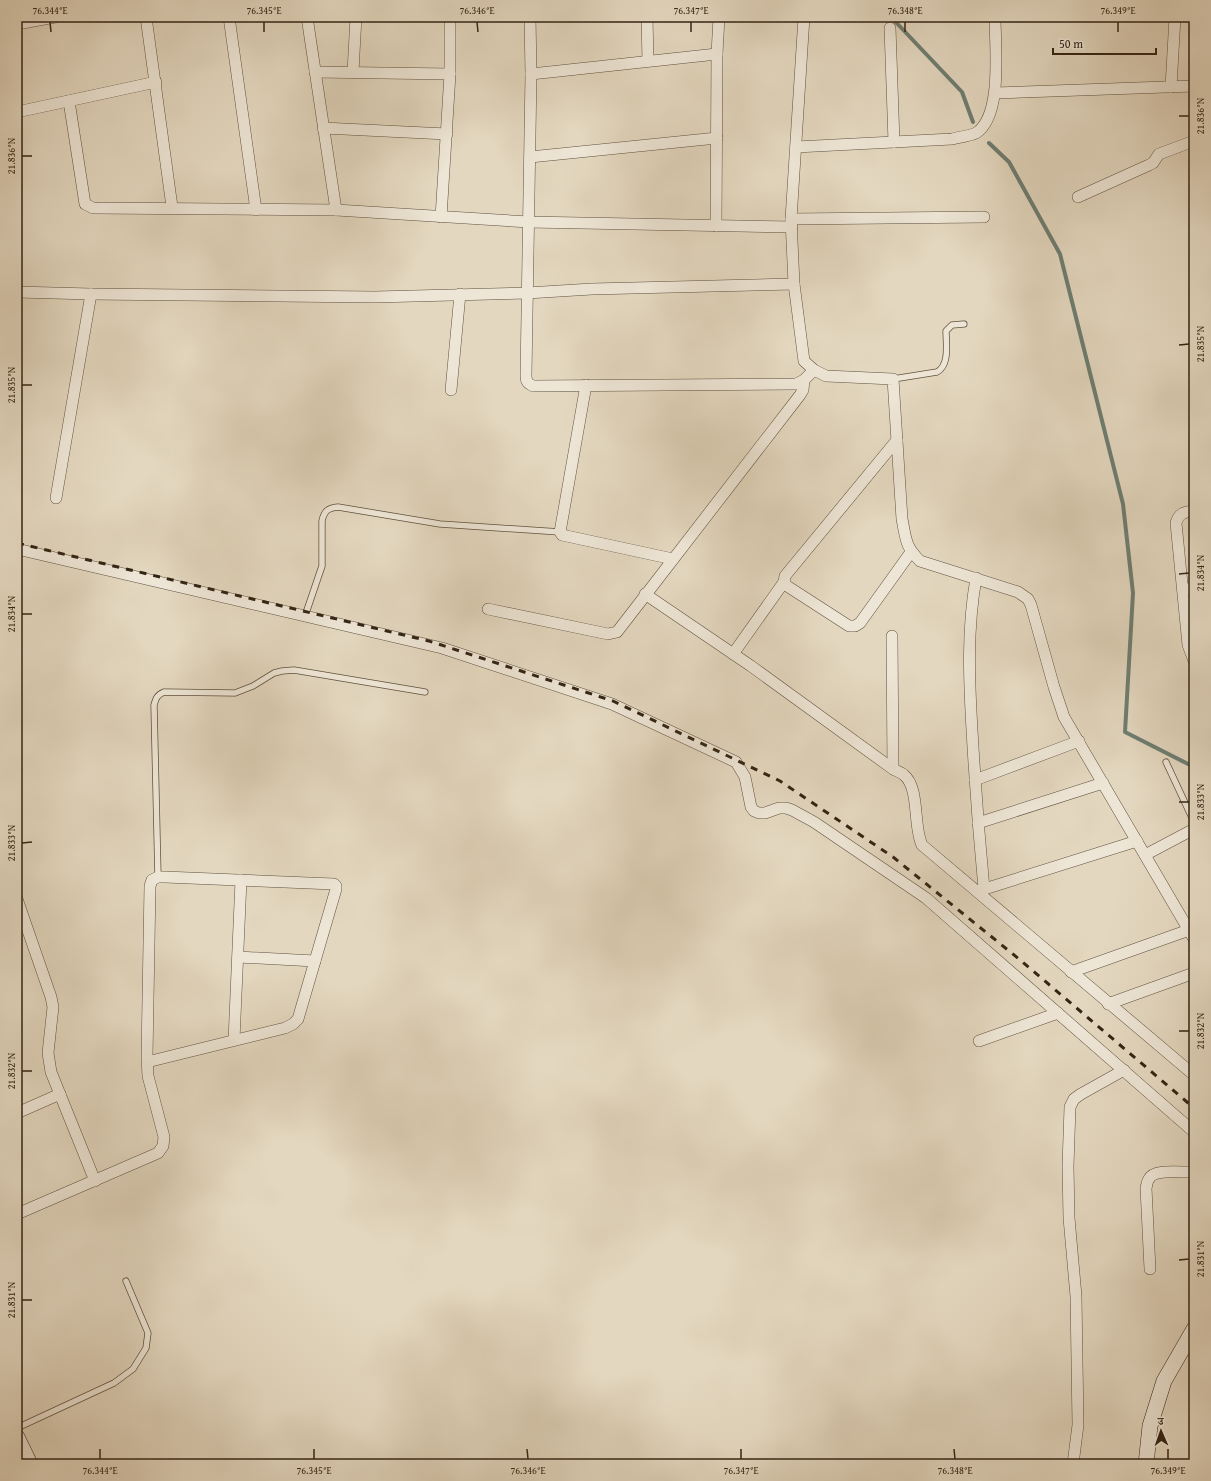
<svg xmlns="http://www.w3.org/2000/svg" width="1211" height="1481" viewBox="0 0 1211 1481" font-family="'Gentium Book Plus','Noto Serif Devanagari',serif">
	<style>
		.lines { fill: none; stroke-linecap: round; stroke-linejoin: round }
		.stream { stroke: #6e7e72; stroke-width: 4 }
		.service-casing { stroke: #60513f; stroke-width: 7 }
		.minor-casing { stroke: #60513f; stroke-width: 12 }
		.secondary-casing { stroke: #342414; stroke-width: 16 }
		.service { stroke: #ede5d5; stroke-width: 5.5 }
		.minor { stroke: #ede5d5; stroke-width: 11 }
		.secondary { stroke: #ede5d5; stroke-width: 15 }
		.rail { stroke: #342414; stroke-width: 3; stroke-dasharray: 7 7; stroke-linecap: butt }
		.ticks { fill: none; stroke: #342414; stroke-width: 1.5 }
		.neatline { fill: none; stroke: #342414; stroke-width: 1.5 }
		.ticks-label { font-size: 10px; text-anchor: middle; fill: #342414 }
	</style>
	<rect width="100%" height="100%" fill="#e3d7bf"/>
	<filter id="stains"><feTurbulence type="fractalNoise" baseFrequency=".005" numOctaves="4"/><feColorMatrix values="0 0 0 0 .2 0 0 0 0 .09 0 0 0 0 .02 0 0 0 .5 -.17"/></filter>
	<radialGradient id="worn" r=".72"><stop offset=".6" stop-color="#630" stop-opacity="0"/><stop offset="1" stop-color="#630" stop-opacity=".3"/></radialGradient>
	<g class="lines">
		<g class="stream">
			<path d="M891,17L962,92L973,122"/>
			<path d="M989,143L1009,162L1060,254L1123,504L1133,593L1125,732L1194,767"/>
		</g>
		<g class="service-casing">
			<g id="service">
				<path d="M893,379L937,372C950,365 946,343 946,331L952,325L964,324"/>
				<path d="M305,616L322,566V521C324,511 328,508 338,507L440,524L560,532"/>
				<path d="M1166,762L1194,822"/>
				<path d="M158,877L154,705C156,698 157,695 164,692L235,693L253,686L274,673L282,671L294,670L425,692"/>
				<path d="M17,1428L114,1383L133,1369L146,1348L148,1333L126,1281"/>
			</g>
		</g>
		<g class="minor-casing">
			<g id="minor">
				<path d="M146,17L172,207"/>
				<path d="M229,17L256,210"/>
				<path d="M307,17L336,210"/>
				<path d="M530,17L531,74L526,375C526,381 527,383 533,386L796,384L804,380L814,370"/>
				<path d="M647,17L648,61"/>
				<path d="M804,17L791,219L794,284L804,361L814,370L826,376L893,379L902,519C906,539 905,546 920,561L1018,592L1028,599L1031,605L1054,687L1064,717L1194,939"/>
				<path d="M17,24L55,17"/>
				<path d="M890,28L894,142"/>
				<path d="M315,72L450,74"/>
				<path d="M353,72L356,17"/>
				<path d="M531,74L717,54"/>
				<path d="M1171,87L1175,17"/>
				<path d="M995,93L1194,86"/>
				<path d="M69,101L85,204L93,208L336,210L529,222L792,227"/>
				<path d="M17,112L156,82"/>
				<path d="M323,128L447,134"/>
				<path d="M796,147L952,139C959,137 970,136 976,133C1003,116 995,46 995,17"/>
				<path d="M530,157L717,138"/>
				<path d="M1078,197L1149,165L1153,163L1159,154L1194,141"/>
				<path d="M441,217L450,74V17"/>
				<path d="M791,219L984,217"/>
				<path d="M716,226L717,54L719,17"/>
				<path d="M17,292L91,294L375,297L527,293L592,289L794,284"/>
				<path d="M586,385L560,532L562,535L673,559"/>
				<path d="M451,390L460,294"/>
				<path d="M897,440L785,576L784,582L787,586L849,626H855L860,623L911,552"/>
				<path d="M56,498L91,294"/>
				<path d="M1194,511C1184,512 1179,513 1176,523L1188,645L1194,661"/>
				<path d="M17,549L442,648L612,704L736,762L745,777L751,807L754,811L759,813H765L779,808H786L792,810L814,822L926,898L1194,1132"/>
				<path d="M976,578C967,630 969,678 972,730C975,783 979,836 984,889"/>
				<path d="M1183,590L1194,588"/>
				<path d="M645,594L751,666L893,769C896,771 901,772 904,775C920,788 913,827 922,845L1194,1075"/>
				<path d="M488,609L608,634L617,632L800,395L803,390L804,380"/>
				<path d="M892,636L893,769"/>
				<path d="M733,654L784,582"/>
				<path d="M975,780L1079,741"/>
				<path d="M978,823L1103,783"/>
				<path d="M1145,855L1194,829"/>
				<path d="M978,891L1137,841"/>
				<path d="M17,899L51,997L53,1007L48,1053L51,1072L95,1181"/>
				<path d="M238,957L315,961"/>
				<path d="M1071,972L1189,930"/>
				<path d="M1108,1004L1194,973"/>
				<path d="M234,1040L241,880"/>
				<path d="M979,1041L1058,1013"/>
				<path d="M17,1113L60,1094"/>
				<path d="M17,1214L158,1153L163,1146L164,1137L148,1076L147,1057L150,886L152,880L158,877H165L334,884L336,886V889L298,1019L293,1024L285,1028L147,1062"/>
				<path d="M1150,1269L1146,1188C1147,1185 1147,1181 1149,1179C1154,1168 1183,1173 1194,1172"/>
				<path d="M1073,1464L1078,1425L1076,1296L1069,1218L1068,1166L1070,1107L1074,1099L1081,1094L1124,1070"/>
			</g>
		</g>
		<g class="secondary-casing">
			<g id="secondary">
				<path d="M17,1437L30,1464"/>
				<path d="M1146,1464L1150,1426L1164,1381L1194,1329"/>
			</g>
		</g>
		<use href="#service" class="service"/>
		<use href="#minor" class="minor"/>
		<use href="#secondary" class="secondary"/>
		<path class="rail" d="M17,543L429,641L613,701L780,781L893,857L1019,959L1194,1108"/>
	</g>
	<path class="ticks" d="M50,22L51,32M264,22V32M477,22L478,32M691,22V32M905,22V32M1118,22V32M1179,116H1189M22,156H32M1179,345L1189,344M22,385H32M1179,574L1189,573M22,614H32M1179,802H1189M22,843L32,842M1179,1031H1189M22,1071H32M1179,1260L1189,1259M22,1300H32M100,1449V1459M314,1449V1459M527,1449L528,1459M741,1449V1459M954,1449L955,1459M1168,1449V1459"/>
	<rect width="1211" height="1481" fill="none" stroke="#e3d7bf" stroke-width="44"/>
	<g transform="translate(1161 1431) rotate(358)" stroke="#ede5d5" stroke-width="3" paint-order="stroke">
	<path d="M0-3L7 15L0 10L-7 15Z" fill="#342414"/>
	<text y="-6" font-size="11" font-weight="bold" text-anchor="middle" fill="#342414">उ</text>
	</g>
	<path d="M1053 48v6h103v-6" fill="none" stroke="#342414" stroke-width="2"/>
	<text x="1059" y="48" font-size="12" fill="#342414" stroke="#ede5d5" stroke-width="3" paint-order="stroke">50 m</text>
	<rect x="22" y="22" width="1167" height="1437" class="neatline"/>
	<g class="ticks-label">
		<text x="50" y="14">76.344°E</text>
		<text x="264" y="14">76.345°E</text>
		<text x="477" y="14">76.346°E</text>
		<text x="691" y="14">76.347°E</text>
		<text x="905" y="14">76.348°E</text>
		<text x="1118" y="14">76.349°E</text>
		<text transform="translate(1200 116) rotate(-90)" y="4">21.836°N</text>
		<text transform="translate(11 156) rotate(-90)" y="4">21.836°N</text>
		<text transform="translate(1200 344) rotate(-90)" y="4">21.835°N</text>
		<text transform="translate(11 385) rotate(-90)" y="4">21.835°N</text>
		<text transform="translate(1200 573) rotate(-90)" y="4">21.834°N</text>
		<text transform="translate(11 614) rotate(-90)" y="4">21.834°N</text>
		<text transform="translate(1200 802) rotate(-90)" y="4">21.833°N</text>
		<text transform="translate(11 843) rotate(-90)" y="4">21.833°N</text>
		<text transform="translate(1200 1031) rotate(-90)" y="4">21.832°N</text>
		<text transform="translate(11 1071) rotate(-90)" y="4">21.832°N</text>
		<text transform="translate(1200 1259) rotate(-90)" y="4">21.831°N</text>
		<text transform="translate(11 1300) rotate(-90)" y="4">21.831°N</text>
		<text x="100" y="1474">76.344°E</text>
		<text x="314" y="1474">76.345°E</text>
		<text x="528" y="1474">76.346°E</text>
		<text x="741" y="1474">76.347°E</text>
		<text x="955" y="1474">76.348°E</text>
		<text x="1168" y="1474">76.349°E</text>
	</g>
	<rect width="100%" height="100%" filter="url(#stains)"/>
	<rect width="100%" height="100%" fill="url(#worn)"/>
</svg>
